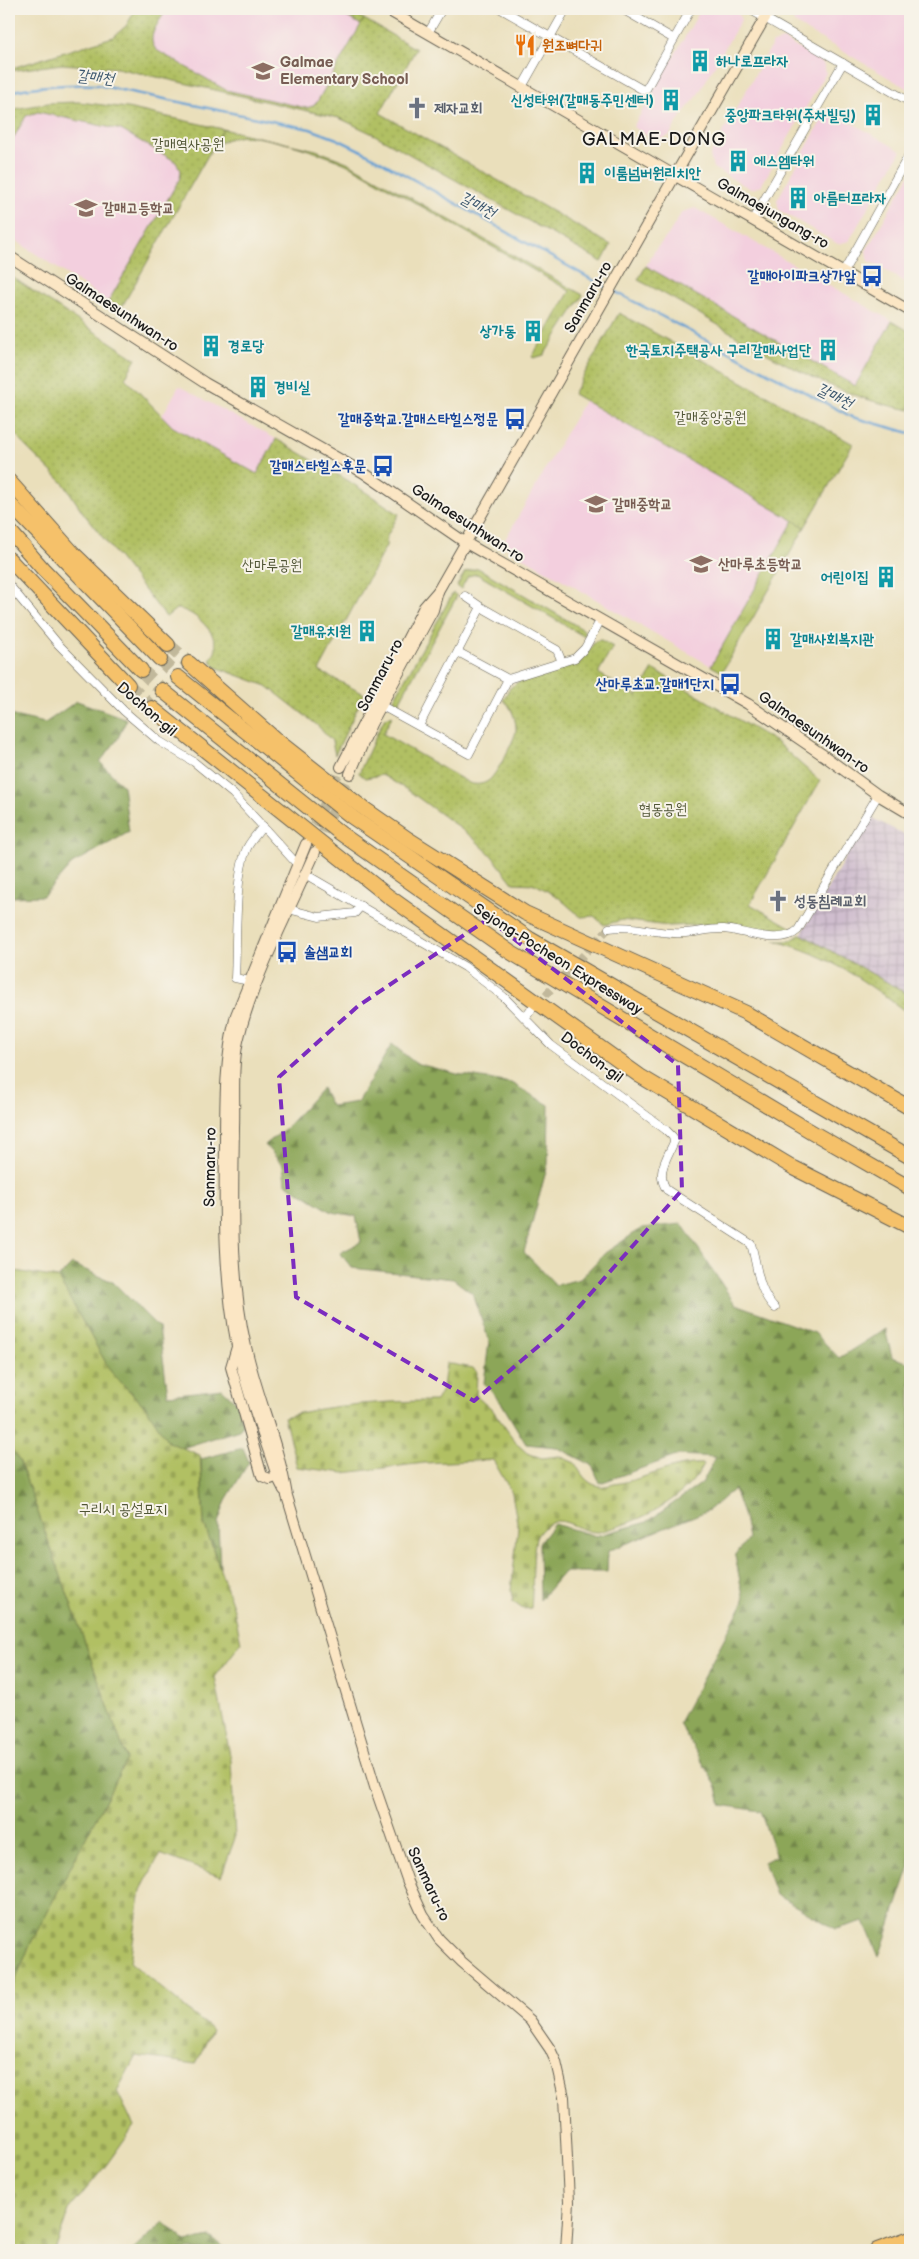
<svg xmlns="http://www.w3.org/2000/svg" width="919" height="2259" viewBox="0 0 919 2259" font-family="'Balsamiq Sans','Poor Story',sans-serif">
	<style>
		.built { fill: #f3cfde }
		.industrial { fill: url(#industrial-grid) }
		.grass { fill: url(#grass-tufts); stroke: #666e40 }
		.forest { fill: url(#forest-firs); stroke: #54613a }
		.cemetery { fill: url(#cemetery-stones); stroke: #666e40 }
		.park { fill: url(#park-dots); stroke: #666e40 }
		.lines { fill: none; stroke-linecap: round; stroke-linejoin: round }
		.stream { stroke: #639fd3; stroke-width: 2.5 }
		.street-tunnel { stroke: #c1b89b; stroke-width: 8; stroke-dasharray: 8 4; stroke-linecap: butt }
		.secondary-tunnel { stroke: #c1b89b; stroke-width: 10; stroke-dasharray: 10 5; stroke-linecap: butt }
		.highway-tunnel { stroke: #c1b89b; stroke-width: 14; stroke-dasharray: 14 7; stroke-linecap: butt }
		.street-casing { stroke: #646054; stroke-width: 9 }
		.secondary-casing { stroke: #646054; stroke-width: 12 }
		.highway-casing { stroke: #646054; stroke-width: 16 }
		.street { stroke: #fff; stroke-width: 8 }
		.secondary { stroke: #fbe6c4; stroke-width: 10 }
		.highway { stroke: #f5c16b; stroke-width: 14 }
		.marked { fill: none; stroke: #7b2cbf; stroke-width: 4; stroke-dasharray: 10 6; stroke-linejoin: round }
		.labels { text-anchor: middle; stroke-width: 4; stroke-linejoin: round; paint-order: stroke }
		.food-label { font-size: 15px; font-weight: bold; fill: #c56008; stroke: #f7f3e8; text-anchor: start }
		.culture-label { font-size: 15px; font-weight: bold; fill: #0d838f; stroke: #f7f3e8; text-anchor: start }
		.education-label { font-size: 15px; font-weight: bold; fill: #785e54; stroke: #f7f3e8; text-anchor: start }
		.worship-label { font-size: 15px; font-weight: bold; fill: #5b616d; stroke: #f7f3e8; text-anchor: start }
		.park-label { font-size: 15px; fill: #505535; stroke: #f7f3e8 }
		.street-label { font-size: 15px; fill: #1c1c1c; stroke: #f7f3e8 }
		.transit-label { font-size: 15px; font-weight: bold; fill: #164399; stroke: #f7f3e8; text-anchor: end }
		.water-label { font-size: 16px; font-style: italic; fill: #3c576e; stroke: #f7f3e8 }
		.quarter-label { font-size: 18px; letter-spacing: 1px; fill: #1c1c1c; stroke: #f7f3e8 }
	</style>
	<defs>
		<pattern id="industrial-grid" width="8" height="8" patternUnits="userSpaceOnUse" patternTransform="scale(1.25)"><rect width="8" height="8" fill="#cfbdce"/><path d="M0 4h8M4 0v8" fill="none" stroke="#b1a2b0"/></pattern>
		<pattern id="grass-tufts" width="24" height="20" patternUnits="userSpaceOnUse" patternTransform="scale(1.25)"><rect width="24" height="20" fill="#b1c063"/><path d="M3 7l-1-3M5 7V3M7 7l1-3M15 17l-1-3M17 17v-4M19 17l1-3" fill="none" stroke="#98a455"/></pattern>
		<pattern id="forest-firs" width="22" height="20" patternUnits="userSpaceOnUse" patternTransform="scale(1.25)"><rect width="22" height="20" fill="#8ca659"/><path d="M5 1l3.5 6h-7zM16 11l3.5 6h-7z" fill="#728649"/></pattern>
		<pattern id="cemetery-stones" width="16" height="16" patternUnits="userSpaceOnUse" patternTransform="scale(1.25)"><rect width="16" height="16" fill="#b1c063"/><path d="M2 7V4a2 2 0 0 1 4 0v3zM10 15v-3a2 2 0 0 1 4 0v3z" fill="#98a455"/></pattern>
		<pattern id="park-dots" width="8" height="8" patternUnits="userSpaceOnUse" patternTransform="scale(1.25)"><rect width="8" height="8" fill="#b1c063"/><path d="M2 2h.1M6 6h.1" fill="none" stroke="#98a455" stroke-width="1.8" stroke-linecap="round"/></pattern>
	</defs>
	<rect width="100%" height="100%" fill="#f7f3e8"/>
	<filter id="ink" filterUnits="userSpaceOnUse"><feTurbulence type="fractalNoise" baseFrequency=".02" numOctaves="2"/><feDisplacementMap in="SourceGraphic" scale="10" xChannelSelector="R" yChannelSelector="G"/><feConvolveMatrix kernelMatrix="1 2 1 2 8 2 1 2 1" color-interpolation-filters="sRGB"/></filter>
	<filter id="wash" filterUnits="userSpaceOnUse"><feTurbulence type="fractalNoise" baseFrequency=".0096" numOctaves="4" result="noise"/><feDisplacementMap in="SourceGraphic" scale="20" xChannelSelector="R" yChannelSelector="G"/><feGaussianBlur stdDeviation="1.12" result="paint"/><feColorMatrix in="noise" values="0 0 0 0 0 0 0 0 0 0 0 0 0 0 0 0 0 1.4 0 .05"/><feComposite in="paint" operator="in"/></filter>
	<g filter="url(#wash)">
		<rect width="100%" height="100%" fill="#eadfbb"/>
		<g class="built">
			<path d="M167,9H333L361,25L317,102L313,106L306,108L226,90L157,50L152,45L151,38Z"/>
			<path d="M701,9H733L738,12L741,20L696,98L683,113L669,136L656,140L633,127Z"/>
			<path d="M793,9H910V90L794,23L791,13Z"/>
			<path d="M784,40L823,63L826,73L761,186L751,189L713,168L710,155L773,43Z"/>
			<path d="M828,109L901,151L849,241L838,244L779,210L777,200Z"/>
			<path d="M39,112L121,130L175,161L180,167V178L108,302L9,236V146L26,117L31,113Z"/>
			<path d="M910,174V285L869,261L866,251Z"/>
			<path d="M695,208L892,321L855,386L646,266L655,250L668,235L682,212Z"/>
			<path d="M179,386L276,439L257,474L173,427L162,416Z"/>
			<path d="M584,401L794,520L711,666L502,545Z"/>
		</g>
		<path class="industrial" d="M873,818L910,838V995L801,934L867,820Z"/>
		<g class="grass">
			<path d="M333,9H346L364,19L361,25Z"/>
			<path d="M223,129L316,150L347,162L583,295L544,355L534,358L532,357L570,291L356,169C333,156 260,132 236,137C223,139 214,146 207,156Z"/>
			<path d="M794,520L805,527L722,672L711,666Z"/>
			<path d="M478,568L584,630L585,637L477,574L468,576L461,589L457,586L465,572Z"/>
			<path d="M453,593L457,596L397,706L394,699Z"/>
			<path d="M392,716L383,734L378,731L385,718Z"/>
		</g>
		<g class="forest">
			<path d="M77,701L127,719L117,740L100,762L123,786L129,832L72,864L43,896L9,897V715L45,723Z"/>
			<path d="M392,1044L415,1063L457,1074L511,1083L549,1105L548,1164L524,1252L556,1285L580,1279L605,1253L642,1228L682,1224L735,1304L815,1333L839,1358L885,1329L892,1357L910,1363V1866L879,1957L864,1921L836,1929L776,1895L764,1862L776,1856L760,1811L721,1805L717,1787L679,1723L744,1601L735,1556L748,1538L744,1517L734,1489L709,1510L608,1551L607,1572H564L540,1600L539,1543L554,1524L596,1536L647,1522L702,1483L716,1457L679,1455L600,1483L592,1465L556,1447L526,1444L502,1404L484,1383L489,1341L473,1294L453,1279L352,1268L340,1253L361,1242L356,1216L332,1212L285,1183L283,1165L265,1145L286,1128L322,1088L331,1106L357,1102Z"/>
			<path d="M72,1264L113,1282L159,1328L168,1395L222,1389L237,1403L243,1426L239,1430L182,1448L168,1442L147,1409L111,1372L58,1278Z"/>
			<path d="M9,1445L20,1462L127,1759L31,1943L9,1995Z"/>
			<path d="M243,1448L249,1462L226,1500L218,1523L220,1568L204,1524L201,1459Z"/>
			<path d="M164,2222L186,2242L210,2237L227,2250H133Z"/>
		</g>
		<g class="cemetery">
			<path d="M9,1270L58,1278L111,1372L147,1409L168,1442L200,1455L204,1524L234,1609L241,1643L215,1677L231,1760L235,1838L221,1877L160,1854L141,1890L130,1962L212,2030L196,2064L136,2056L117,2091L134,2126L107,2164L69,2210L55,2250H9V1995L31,1943L127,1759L20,1462L9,1445Z"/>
			<path d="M446,1363L473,1368L477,1372L476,1395L492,1409L517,1444L527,1453L542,1458L559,1456L575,1463C580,1472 586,1484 599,1486C603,1487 610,1485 614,1484C645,1480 672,1462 704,1464C688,1496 647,1518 613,1528C608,1529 600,1533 595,1532C583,1532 570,1521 558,1521C550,1522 542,1528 537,1536C532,1545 533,1592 531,1608L523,1609L513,1602L511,1591L518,1528L512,1493L493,1460L424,1463L344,1473L297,1467L284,1417C327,1404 391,1401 436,1401L443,1388Z"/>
		</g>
		<g class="park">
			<path d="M136,9H167C160,21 143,39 158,51L226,90L306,108L313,106L317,102L364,19L416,49L380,113L611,245L602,262L375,135L339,118L117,68L62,64L9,71V69L113,37L126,26Z"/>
			<path d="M79,102L127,108L223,129L120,310L108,302L180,178L181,170L175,161L121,130L38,112L26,116L9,146V110L48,103Z"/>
			<path d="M646,266L855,386L892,321L910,332V410C809,392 728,325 638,280Z"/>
			<path d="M9,275L136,359L125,378L173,427L257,474L276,439L347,480L399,514L387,536L386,546L319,671L364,694L335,755L332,741L317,725L267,686L215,667L210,659C230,643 194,608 176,609L166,617L84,514L64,484L25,446L9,425Z"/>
			<path d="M619,313L853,444L805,527L573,394Z"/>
			<path d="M601,640L613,647L598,673L637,696L653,669L776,742L820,781L750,904L792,928L780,933L718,924L668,926L622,920L604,925L594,916L581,917L558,897L535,884L513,883L492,856L472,837L409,791L382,775L365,778L359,773L378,731L469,783C475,785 482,785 488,781C496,776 514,741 516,731C517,722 511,704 503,700L510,688L518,682L578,661L586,655L595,641Z"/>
			<path d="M801,934L910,995V1015C868,983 828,954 775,941H790Z"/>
		</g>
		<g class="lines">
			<g class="stream">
				<path d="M9,92C38,85 66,84 97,85L310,129L337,139L366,153L607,288"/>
				<path d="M612,290L852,417L910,433"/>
			</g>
		</g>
	</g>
	<g filter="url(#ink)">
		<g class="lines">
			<path class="street-tunnel" d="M537,1004L609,928"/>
			<g class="secondary-tunnel">
				<path d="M309,839L341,767"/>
				<path d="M317,846L350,774"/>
			</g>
			<g class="highway-tunnel">
				<path d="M168,645L189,663"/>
				<path d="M160,659L178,677"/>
				<path d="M141,670L162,690"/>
				<path d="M128,685L152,708"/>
			</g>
			<g class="street-casing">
				<g id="street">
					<path d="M501,9L645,91L691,9"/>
					<path d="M622,9L674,39"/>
					<path d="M749,9L910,102"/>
					<path d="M428,33L442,9"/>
					<path d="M522,87L566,9"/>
					<path d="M753,219L843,63"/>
					<path d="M844,271L910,153"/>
					<path d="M9,585L58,644L124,711L159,741L194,762L233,794L297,864"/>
					<path d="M465,596L481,607"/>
					<path d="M458,652L508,679"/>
					<path d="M382,706L469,754L508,679L575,658L585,648L600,621"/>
					<path d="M419,726L481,607L557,650L562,662"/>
					<path d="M305,874L465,967L504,997L551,1045L666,1130L673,1137L674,1142C667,1158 655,1174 667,1190L751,1244C758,1267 757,1290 775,1308"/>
					<path d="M284,908L319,917L355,913L361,906"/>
					<path d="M609,928C634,924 657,935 682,933C696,933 710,928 724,929C745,931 781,946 798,930L878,795"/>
					<path d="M254,982L235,978C237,944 234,877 247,848C251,840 258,833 263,826"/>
					<path d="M525,1018L531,1010"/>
				</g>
			</g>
			<g class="secondary-casing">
				<g id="secondary">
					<path d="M386,9L910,311"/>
					<path d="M9,256L205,383L364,473L466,543L748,704L823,755L878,795L910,814"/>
					<path d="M438,591L770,9"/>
					<path d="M341,767L424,607L438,591L433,610L371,724L350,774"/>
					<path d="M315,852C289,913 253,976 238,1041C232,1068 235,1100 234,1128C233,1198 230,1278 246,1347C257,1397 279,1445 287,1496L375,1787L408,1882L423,1915L439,1939L462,1962L530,2020L550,2049L556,2062L564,2097L567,2159L569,2202L566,2250"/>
					<path d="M237,1347L231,1367L262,1476L270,1479L281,1475"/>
					<path d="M284,1490L277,1476C263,1433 246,1390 237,1346C224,1280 224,1213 225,1146C225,1101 225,1058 236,1015L306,844"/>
				</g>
			</g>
			<g class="highway-casing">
				<g id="highway">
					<path d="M9,481L73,553L168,645"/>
					<path d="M9,503L160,659"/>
					<path d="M9,530L43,569L141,670"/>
					<path d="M9,559L128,685"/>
					<path d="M189,663L274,738L359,805L408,839L525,913L746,1013L910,1108"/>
					<path d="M178,677L352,817L530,939L910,1157"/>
					<path d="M162,690L340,833L510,952L812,1132L910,1188"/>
					<path d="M152,708L388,896L640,1076L794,1168L910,1227"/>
					<path d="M877,2250L910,2238"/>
				</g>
			</g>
			<use href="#street" class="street"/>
			<use href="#secondary" class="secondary"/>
			<use href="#highway" class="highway"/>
		</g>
	</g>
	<path class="marked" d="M488,919L678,1065L682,1190L562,1326L474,1401L296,1297L279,1077L358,1006Z"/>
	<defs>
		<g id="restaurant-bare" transform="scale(1.725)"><path d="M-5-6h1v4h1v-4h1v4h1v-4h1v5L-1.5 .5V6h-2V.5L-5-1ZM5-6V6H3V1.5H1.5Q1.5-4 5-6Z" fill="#e8710a" stroke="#f7f3e8" stroke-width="2.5" paint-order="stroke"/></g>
		<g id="building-bare" transform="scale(1.725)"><path d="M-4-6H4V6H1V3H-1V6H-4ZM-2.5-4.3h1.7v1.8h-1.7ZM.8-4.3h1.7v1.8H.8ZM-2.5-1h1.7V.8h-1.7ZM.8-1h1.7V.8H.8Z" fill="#0f9aa8" stroke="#f7f3e8" stroke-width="2.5" paint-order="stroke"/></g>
		<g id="school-bare" transform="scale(1.725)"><path d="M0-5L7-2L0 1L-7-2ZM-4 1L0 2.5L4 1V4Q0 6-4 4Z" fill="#8d6e63" stroke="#f7f3e8" stroke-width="2.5" paint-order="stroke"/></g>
		<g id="church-bare" transform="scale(1.725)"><path d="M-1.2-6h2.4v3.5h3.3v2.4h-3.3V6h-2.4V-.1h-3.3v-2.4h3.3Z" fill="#6b7280" stroke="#f7f3e8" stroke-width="2.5" paint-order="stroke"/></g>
		<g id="bus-bare" transform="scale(1.725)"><path d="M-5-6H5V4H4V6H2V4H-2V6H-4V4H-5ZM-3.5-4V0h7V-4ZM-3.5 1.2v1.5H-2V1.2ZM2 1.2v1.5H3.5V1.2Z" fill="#1a4fb4" stroke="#f7f3e8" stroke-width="2.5" paint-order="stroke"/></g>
	</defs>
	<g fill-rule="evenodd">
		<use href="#restaurant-bare" x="525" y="45"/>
		<use href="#building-bare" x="700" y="61"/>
		<use href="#school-bare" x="263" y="71"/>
		<use href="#building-bare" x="671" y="100"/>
		<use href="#church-bare" x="417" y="108"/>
		<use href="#building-bare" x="873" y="115"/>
		<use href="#building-bare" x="738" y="161"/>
		<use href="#building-bare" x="587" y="173"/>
		<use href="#building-bare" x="798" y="198"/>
		<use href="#school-bare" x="86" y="208"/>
		<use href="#bus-bare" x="872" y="276"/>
		<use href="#building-bare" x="533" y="331"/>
		<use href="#building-bare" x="211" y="346"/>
		<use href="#building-bare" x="828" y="350"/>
		<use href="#building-bare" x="258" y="387"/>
		<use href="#bus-bare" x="515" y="419"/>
		<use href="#bus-bare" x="383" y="466"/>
		<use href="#school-bare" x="596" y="504"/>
		<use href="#school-bare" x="701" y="564"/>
		<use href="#building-bare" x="886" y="577"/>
		<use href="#building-bare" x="367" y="631"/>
		<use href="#building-bare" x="773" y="639"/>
		<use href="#bus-bare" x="730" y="684"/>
		<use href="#church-bare" x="778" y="901"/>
		<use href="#bus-bare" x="287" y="952"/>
	</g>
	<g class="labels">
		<g class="food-label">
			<text x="542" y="50">원조뼈다귀</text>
		</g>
		<g class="culture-label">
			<text x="716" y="66">하나로프라자</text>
			<text x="654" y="105" text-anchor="end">신성타워(갈매동주민센터)</text>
			<text x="856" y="120" text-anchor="end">중앙파크타워(주차빌딩)</text>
			<text x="754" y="166">에스엠타워</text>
			<text x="604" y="178">이룸넘버원리치안</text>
			<text x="814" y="203">아름터프라자</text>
			<text x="516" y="336" text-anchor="end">상가동</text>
			<text x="228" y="351">경로당</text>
			<text x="811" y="355" text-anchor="end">한국토지주택공사 구리갈매사업단</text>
			<text x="274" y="392">경비실</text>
			<text x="869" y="582" text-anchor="end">어린이집</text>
			<text x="351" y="636" text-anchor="end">갈매유치원</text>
			<text x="790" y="644">갈매사회복지관</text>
		</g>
		<g class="education-label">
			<text x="280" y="67">Galmae<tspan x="280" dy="17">Elementary School</tspan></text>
			<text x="102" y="213">갈매고등학교</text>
			<text x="612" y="509">갈매중학교</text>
			<text x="718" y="569">산마루초등학교</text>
		</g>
		<g class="worship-label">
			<text x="434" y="113">제자교회</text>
			<text x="794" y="906">성동침례교회</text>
		</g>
		<g class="park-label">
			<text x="188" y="149">갈매역사공원</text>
			<text x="710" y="422">갈매중앙공원</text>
			<text x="272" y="570">산마루공원</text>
			<text x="663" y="814">협동공원</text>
			<text x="123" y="1514">구리시 공설묘지</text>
		</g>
		<g class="street-label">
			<text transform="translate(773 213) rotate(30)" y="5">Galmaejungang-ro</text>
			<text transform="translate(588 297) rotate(-60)" y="5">Sanmaru-ro</text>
			<text transform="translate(122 312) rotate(33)" y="5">Galmaesunhwan-ro</text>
			<text transform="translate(468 523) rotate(33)" y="5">Galmaesunhwan-ro</text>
			<text transform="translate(380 675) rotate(-62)" y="5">Sanmaru-ro</text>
			<text transform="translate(147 709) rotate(41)" y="5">Dochon-gil</text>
			<text transform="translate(814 732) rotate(35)" y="5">Galmaesunhwan-ro</text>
			<text transform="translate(558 959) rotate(32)" y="5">Sejong-Pocheon Expressway</text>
			<text transform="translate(592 1057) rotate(37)" y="5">Dochon-gil</text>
			<text transform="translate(210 1167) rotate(-89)" y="5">Sanmaru-ro</text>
			<text transform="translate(429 1884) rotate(65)" y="5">Sanmaru-ro</text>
		</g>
		<g class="transit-label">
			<text x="856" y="281">갈매아이파크상가앞</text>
			<text x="498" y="424">갈매중학교.갈매스타힐스정문</text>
			<text x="366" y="471">갈매스타힐스후문</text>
			<text x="714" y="689">산마루초교.갈매1단지</text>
			<text x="304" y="957" text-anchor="start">솔샘교회</text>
		</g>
		<g class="water-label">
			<text transform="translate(95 76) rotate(6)" y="6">갈매천</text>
			<text transform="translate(478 204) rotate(29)" y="6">갈매천</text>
			<text transform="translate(835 395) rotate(27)" y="6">갈매천</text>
		</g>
		<g class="quarter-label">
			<text x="654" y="145">GALMAE-DONG</text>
		</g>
	</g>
	<rect width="919" height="2259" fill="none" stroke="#f7f3e8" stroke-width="30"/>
</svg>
